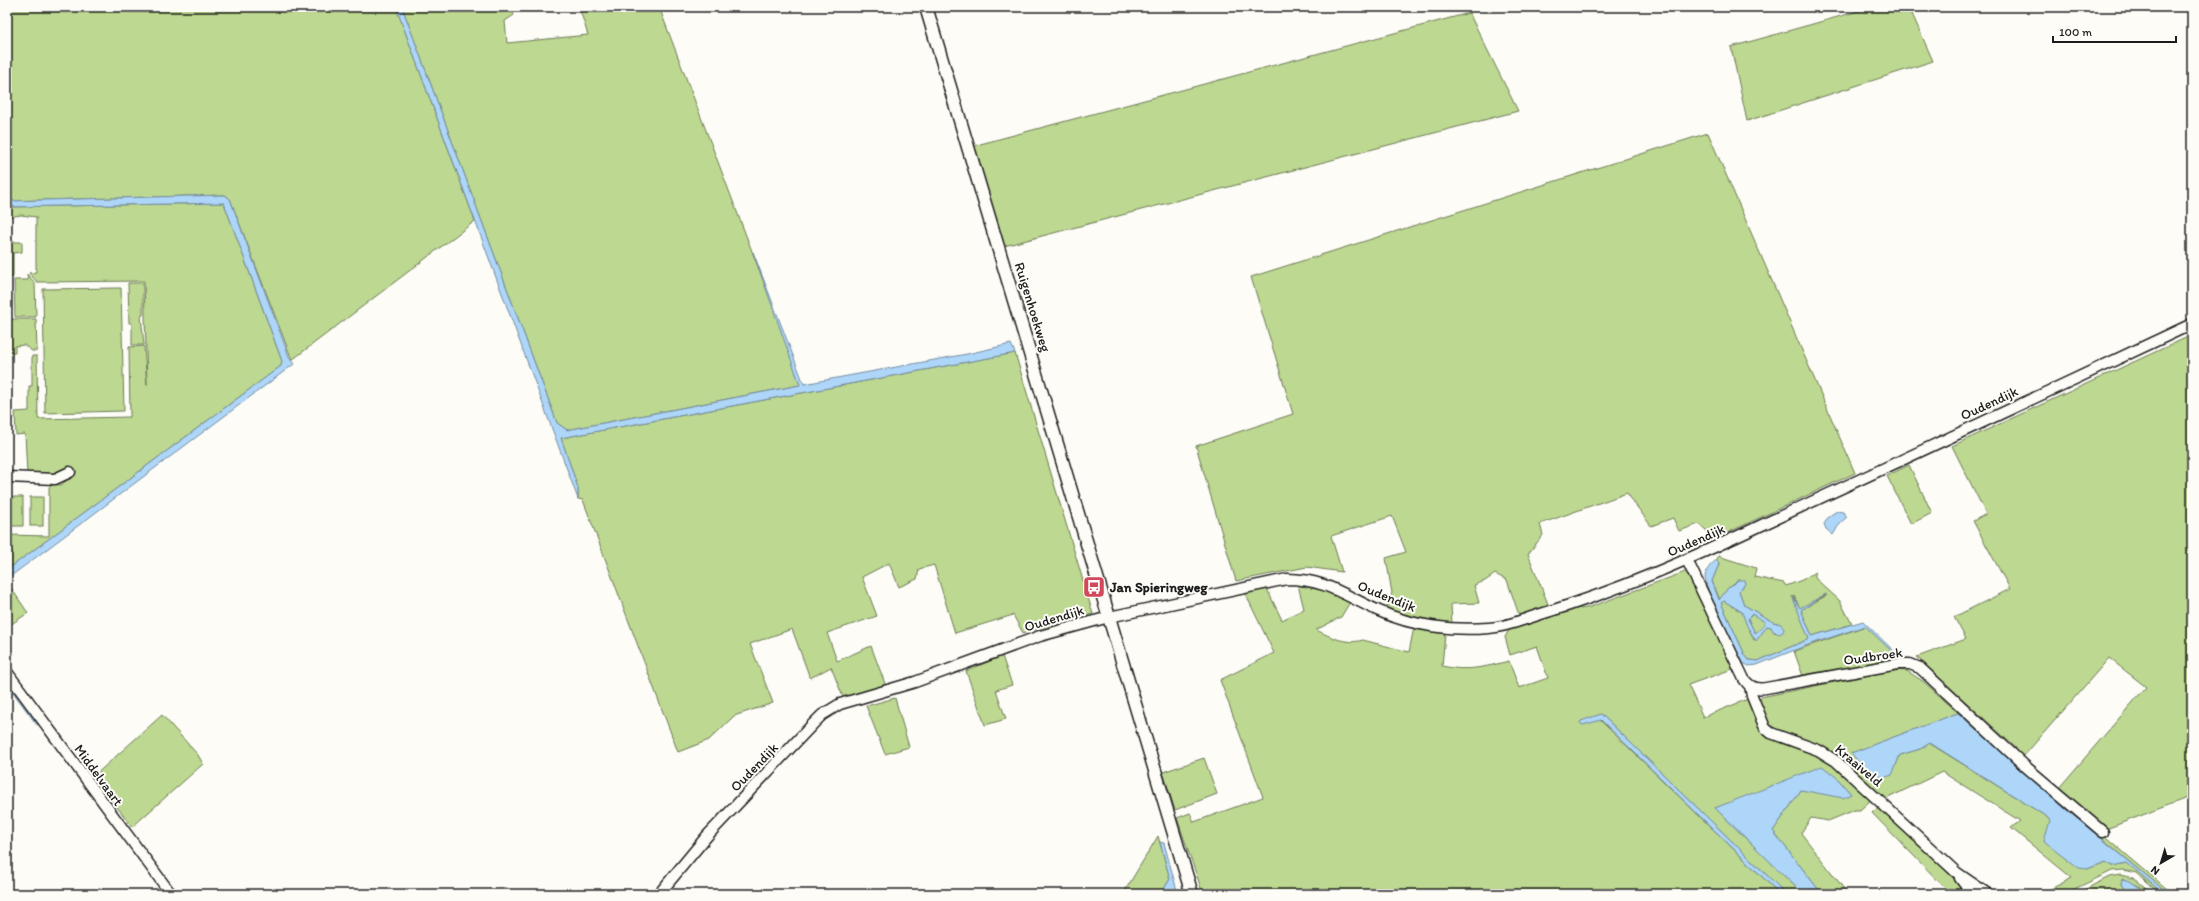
<svg xmlns="http://www.w3.org/2000/svg" width="2199" height="901" viewBox="0 0 2199 901" font-family="Itim,sans-serif">
	<style>
		.green { fill: #bdd890; stroke: #6c7a56 }
		.water { fill: #aed6f9; stroke: #748ca1; fill-rule: evenodd }
		.lines { fill: none; stroke-linecap: round; stroke-linejoin: round }
		.minor-casing { stroke: #1c1c1c; stroke-width: 13 }
		.tertiary-casing { stroke: #1c1c1c; stroke-width: 15 }
		.minor { stroke: #fdfcf7; stroke-width: 10 }
		.tertiary { stroke: #fdfcf7; stroke-width: 12 }
		.labels { text-anchor: middle; stroke-width: 4; stroke-linejoin: round; paint-order: stroke }
		.street-label { font-size: 14px; fill: #1c1c1c; stroke: #fdfcf7 }
		.poi-label { font-size: 14px; font-weight: bold; fill: #1c1c1c; stroke: #fdfcf7; text-anchor: start }
	</style>
	<rect width="100%" height="100%" fill="#fdfcf7"/>
	<filter id="ink" filterUnits="userSpaceOnUse"><feTurbulence type="fractalNoise" baseFrequency=".025" numOctaves="2"/><feDisplacementMap in="SourceGraphic" scale="8" xChannelSelector="R" yChannelSelector="G"/><feConvolveMatrix kernelMatrix="1 2 1 2 8 2 1 2 1" color-interpolation-filters="sRGB"/></filter>
	<g filter="url(#ink)">
		<g class="green">
			<path d="M7,7H396L475,221L292,360L230,199L225,195L7,201Z"/>
			<path d="M402,7H511L514,15L505,21L507,43L588,35L579,7H659L782,330L800,385L567,430L557,423Z"/>
			<path d="M1873,7H1909L1933,61L1747,121L1731,47Z"/>
			<path d="M1469,13L1518,111L1004,246L973,146Z"/>
			<path d="M1708,133L1855,473L1710,541L1707,531L1699,524L1679,531L1673,518L1651,526L1627,493L1540,524L1543,535L1528,554L1550,609L1520,618L1507,580L1495,574L1485,581L1474,585L1479,603L1451,604L1452,625L1427,622L1386,610L1392,593L1386,558L1406,552L1392,516L1331,536L1342,572L1307,567L1236,581L1196,446L1293,414L1251,277Z"/>
			<path d="M224,203L282,361L281,366L7,570V555L13,553L7,545V535L49,536V487L55,484L61,485L76,473L70,467L52,474H27L25,434L16,435L15,412L29,411V386H32V356H37L38,419L130,417L129,347L144,346L147,385L144,281L37,282L29,273L36,272V217L21,215L8,217L7,228V207Z"/>
			<path d="M7,242H22V252L13,253V277H7Z"/>
			<path d="M27,274L35,283L36,317H15L14,280H28Z"/>
			<path d="M128,283H143V315L141,316L144,345H132V323H129Z"/>
			<path d="M121,288L124,411L45,413L43,289Z"/>
			<path d="M7,319H36L37,351H32L24,345L15,346V353H7Z"/>
			<path d="M2192,335V796L2106,829L2058,789L2146,687L2109,658L2023,757L2016,751V748L1917,657L1966,639L1954,617L2010,589L1973,521L1986,514L1952,446Z"/>
			<path d="M1015,353L1093,614L1023,633L1013,615L955,633L934,565L919,569L917,579L899,587L889,563L862,577L877,616L827,633L837,661L871,646L887,689L845,702L831,667L810,678L792,629L750,644L773,703L734,716L709,740L678,752L583,500L578,499V488L561,438Z"/>
			<path d="M1909,465L1932,513L1911,524L1887,476Z"/>
			<path d="M11,497H23V526H10Z"/>
			<rect x="30" y="497" width="13" height="29"/>
			<path d="M1718,556L1756,568L1754,577L1784,583L1786,586L1802,580L1815,572V578L1840,601L1852,624L1812,636L1801,610L1827,595L1800,608L1794,596L1809,639L1758,661L1749,660L1745,655L1721,603L1724,601L1742,612L1754,640L1758,638L1767,626L1771,627L1775,633L1778,623L1773,622L1744,605L1739,591L1745,584L1738,580L1732,586L1728,588L1720,600L1712,581L1719,564L1717,560Z"/>
			<path d="M1685,572L1688,573L1735,668L1688,685L1703,717L1748,699L1763,728L1832,761L1873,798L1860,810H1855L1828,821L1811,818L1801,833L1848,894H1822L1773,831L1801,790L1851,794L1836,777L1715,808L1803,894H1786L1601,714L1582,723V724L1600,720L1780,894H1203L1177,818L1190,813L1194,822L1263,797L1220,680L1274,653L1244,591L1266,587L1282,620L1304,609L1298,585L1321,590L1350,602L1341,617L1316,630C1331,637 1346,645 1363,640L1409,652L1414,627L1445,634L1442,666C1467,672 1485,667 1509,661L1519,688L1548,678L1537,646L1510,655L1505,637L1510,628L1577,606L1581,609L1590,607Z"/>
			<path d="M7,582L28,613L7,627Z"/>
			<path d="M1753,614L1765,622L1762,628L1755,633L1748,619Z"/>
			<path d="M1866,626L1901,660L1804,679L1794,651Z"/>
			<path d="M1002,656L1012,685L996,690L1006,719L985,725L966,671Z"/>
			<path d="M1894,670L1907,671L1924,682L2005,755L2088,822L2173,894H2169C2097,835 2027,775 1958,713L1852,753L1894,770L1900,755L1920,749L1929,743L2047,817L2087,869L2106,862L2113,866L2127,863L2164,894H2160L2136,873L2123,870L2112,871L2064,894H2041L2072,878L2011,828L2020,821L1942,772L1884,800L1856,771L1829,753L1772,729L1756,698Z"/>
			<path d="M895,698L909,747L885,754L866,706Z"/>
			<path d="M162,715L198,755L203,764L132,827L94,776Z"/>
			<path d="M1204,758L1217,794L1175,810L1163,772Z"/>
			<path d="M1880,805L1969,894H1951L1872,813Z"/>
			<path d="M1158,836L1170,879L1161,894H1123Z"/>
			<path d="M2120,875L2134,878L2153,894H2149L2141,887L2123,879L2121,884L2128,894H2076L2109,877Z"/>
		</g>
		<g class="water">
			<path d="M396,7H402L557,423L567,430L800,385L753,252L804,384L967,354L1011,344L1015,353L561,438L578,488V499Z"/>
			<path d="M225,195L230,199L290,359L294,364L7,579V570L281,366L282,361L224,203L7,207V201Z"/>
			<path d="M1837,511L1843,512L1847,517L1840,523L1833,535L1826,529L1824,524L1829,516Z"/>
			<path d="M1717,560L1719,564L1712,581L1719,600L1728,588L1732,586L1738,580H1744L1745,584L1739,591L1744,605L1773,622L1781,624L1784,628L1783,632L1779,634L1773,631L1771,627L1767,626L1756,641L1747,626L1742,612L1724,601L1721,603L1745,655L1749,660L1758,661L1809,639L1792,596L1800,608L1826,594L1801,610L1812,636L1863,621L1899,656H1897L1865,626L1805,646L1757,665L1749,666L1743,663C1734,644 1707,597 1705,577C1705,571 1711,563 1717,560ZM1752,614L1765,622L1762,628L1755,633L1748,619Z"/>
			<path d="M7,680L40,723L37,725L7,684Z"/>
			<path d="M1958,713L2063,807L2169,894H2164L2127,863L2113,866L2106,862L2087,869L2079,868L2044,841L2050,821L2047,817L1930,743L1920,749L1900,755L1892,775C1874,783 1862,766 1851,753Z"/>
			<path d="M1601,714L1781,889L1786,894H1780L1601,720L1583,725L1580,723L1581,721Z"/>
			<path d="M1822,766L1836,777L1851,794L1843,798L1801,790L1773,831L1822,894H1803L1715,808Z"/>
			<path d="M1160,842L1164,843L1178,894H1161L1170,879Z"/>
			<path d="M2122,879L2130,881L2149,894H2128L2121,884Z"/>
		</g>
		<g class="lines">
			<g class="minor-casing">
				<g id="minor">
					<path d="M7,477L55,479L70,472"/>
					<path d="M1687,560L1744,679C1749,687 1756,690 1766,688L1898,664H1910L1920,668L2025,766L2103,832"/>
					<path d="M7,672L171,894"/>
					<path d="M1750,686L1752,696L1765,728L1771,733L1818,750L1836,761L1956,872L1988,894"/>
					<path d="M1960,878L1972,894"/>
					<path d="M659,894L707,836L813,724L822,715L840,704L915,682L1040,636L1109,617L1287,579C1326,579 1345,596 1379,611C1412,626 1452,631 1489,628C1507,627 1524,619 1541,614C1618,591 1692,558 1764,524C1907,458 2050,391 2192,324"/>
				</g>
			</g>
			<g class="tertiary-casing">
				<path id="tertiary" d="M926,7L1192,894"/>
			</g>
			<use href="#minor" class="minor"/>
			<use href="#tertiary" class="tertiary"/>
		</g>
	</g>
	<defs>
		<g id="bus-square" transform="scale(1.15)"><rect x="-9" y="-9" width="18" height="18" rx="4" fill="#d1495b" stroke="#fdfcf7"/><path d="M-5-6H5V4H4V6H2V4H-2V6H-4V4H-5ZM-3.5-4V0h7V-4ZM-3.5 1.2v1.5H-2V1.2ZM2 1.2v1.5H3.5V1.2Z" fill="#fff"/></g>
	</defs>
	<g fill-rule="evenodd">
		<use href="#bus-square" x="1094" y="587"/>
	</g>
	<g class="labels">
		<g class="street-label">
			<text transform="translate(1033 307) rotate(73)" y="5">Ruigenhoekweg</text>
			<text transform="translate(1989 403) rotate(-25)" y="5">Oudendijk</text>
			<text transform="translate(1696 540) rotate(-24)" y="5">Oudendijk</text>
			<text transform="translate(1387 596) rotate(22)" y="5">Oudendijk</text>
			<text transform="translate(1054 618) rotate(-17)" y="5">Oudendijk</text>
			<text transform="translate(1873 656) rotate(-8)" y="5">Oudbroek</text>
			<text transform="translate(1859 765) rotate(40)" y="5">Kraaiveld</text>
			<text transform="translate(754 767) rotate(-46)" y="5">Oudendijk</text>
			<text transform="translate(99 775) rotate(54)" y="5">Middelvaart</text>
		</g>
		<g class="poi-label">
			<text x="1110" y="592">Jan Spieringweg</text>
		</g>
	</g>
	<rect width="2199" height="901" fill="none" stroke="#fdfcf7" stroke-width="24"/>
	<rect x="12" y="12" width="2175" height="877" fill="none" stroke="#1c1c1c" stroke-width="1.5" filter="url(#ink)"/>
	<g transform="translate(2161 863) rotate(218)" stroke="#fdfcf7" stroke-width="3" paint-order="stroke">
	<path d="M0-3L7 15L0 10L-7 15Z" fill="#1c1c1c"/>
	<text y="-6" font-size="11" font-weight="bold" text-anchor="middle" fill="#1c1c1c">N</text>
	</g>
	<path d="M2053 36v6h123v-6" fill="none" stroke="#1c1c1c" stroke-width="2"/>
	<text x="2059" y="36" font-size="12" fill="#1c1c1c" stroke="#fdfcf7" stroke-width="3" paint-order="stroke">100 m</text>
</svg>
